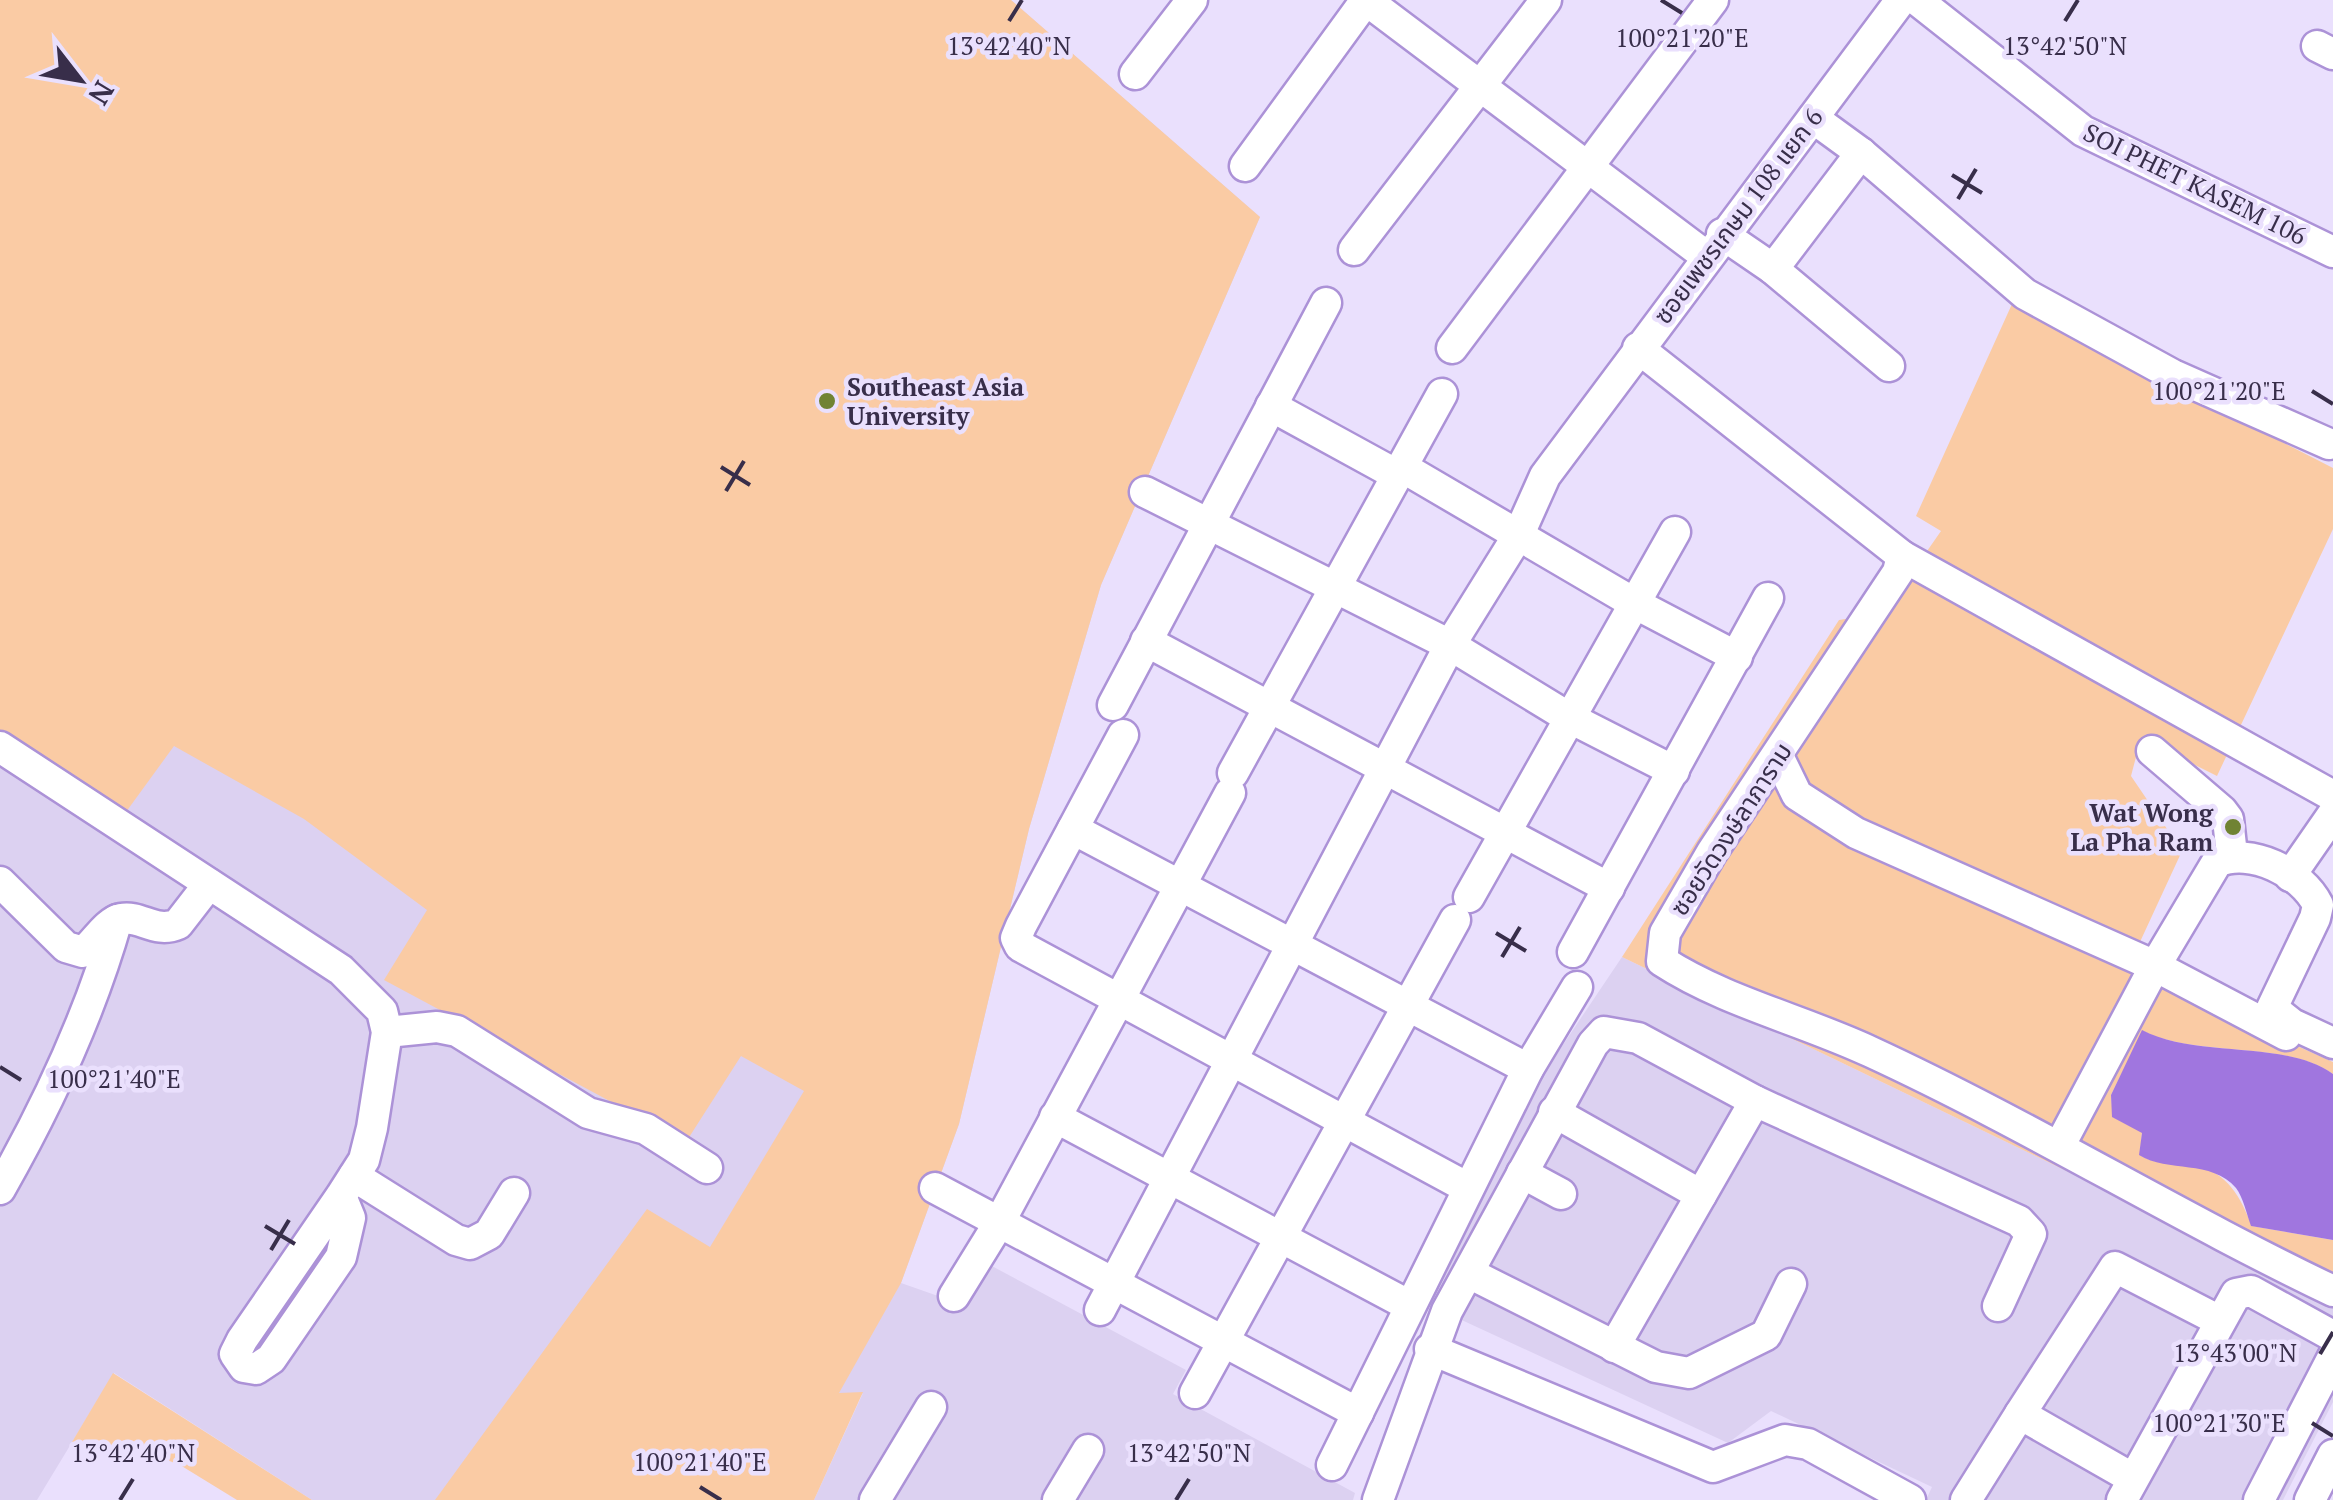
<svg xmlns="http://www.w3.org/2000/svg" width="2333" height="1500" viewBox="0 0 2333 1500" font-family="'PT Serif','Noto Sans Thai',serif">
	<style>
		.built { fill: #dcd1f1 }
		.green { fill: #facba4 }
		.water { fill: #a076df }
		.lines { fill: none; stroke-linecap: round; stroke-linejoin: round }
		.minor-casing { stroke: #ac92d7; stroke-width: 35 }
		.minor { stroke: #fff; stroke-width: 30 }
		.ticks { fill: none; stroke: #382e4a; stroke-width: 4 }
		.poi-dot { fill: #708333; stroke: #eae0fd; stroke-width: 4 }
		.labels { text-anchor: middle; stroke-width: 9; stroke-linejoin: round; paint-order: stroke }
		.street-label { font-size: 25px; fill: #382e4a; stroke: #eae0fd }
		.poi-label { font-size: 25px; font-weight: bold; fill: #382e4a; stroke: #eae0fd; text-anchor: start }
		.ticks-label { font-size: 25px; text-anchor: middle; fill: #382e4a; stroke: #eae0fd; stroke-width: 9; stroke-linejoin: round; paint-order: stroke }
	</style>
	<rect width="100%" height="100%" fill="#eae0fd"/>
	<g class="built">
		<path d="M0,0H1011L1260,217L1101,585L1029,829L959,1124L901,1283L958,1303L990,1265L1186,1370L1173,1394L1355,1493L1353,1500H814L863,1393L779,1500H312L114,1373L37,1500H0Z"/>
		<path d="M1622,957L2333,1299V1402L2283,1500H1926L1932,1487L1771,1411L1728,1443L1427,1304L1446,1253L1544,1073Z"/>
	</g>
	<g class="green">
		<path d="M0,0H1011L1260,217L1101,585L1029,829L959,1124L901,1283L839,1393L863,1392L814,1500H435L647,1209L710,1247L804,1091L741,1056L686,1142L384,980L427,910L304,819L174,746L126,812L0,730Z"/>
		<path d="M2012,304L2333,468V529L2217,776L2141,738L2131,776L2182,851L2127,970L2333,1062V1074C2285,1040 2197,1058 2143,1031L2111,1095L2113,1117L2142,1132L2140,1155C2159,1167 2173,1161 2194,1165C2229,1173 2240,1197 2252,1226L2333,1240V1299L1622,957L1839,620L1884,613L1941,531L1916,516Z"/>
		<path d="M113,1373L312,1500H237L180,1465L138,1449L72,1442Z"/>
	</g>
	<path class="water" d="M2142,1030C2197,1059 2284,1039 2333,1074V1240L2251,1226C2247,1215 2243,1197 2236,1188C2211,1159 2168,1173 2139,1155L2142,1133L2112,1117L2111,1095Z"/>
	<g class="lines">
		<g class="minor-casing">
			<g id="minor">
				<path d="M1366,0L1706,256"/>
				<path d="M1917,0L2083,131L2333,252"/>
				<path d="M2317,46L2333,54"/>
				<path d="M1135,74L1192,0"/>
				<path d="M1813,118L1861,153L2025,294L2173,375L2329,444"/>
				<path d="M1245,166L1366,0"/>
				<path d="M1722,234L1773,269L1889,366"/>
				<path d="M1354,250L1546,0"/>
				<path d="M1773,269L1861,153"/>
				<path d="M1452,348L1713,0"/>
				<path d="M1638,348L1902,556L1898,572L1712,852L1665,933L1662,961C1725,1002 1803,1020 1871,1052C2029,1125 2176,1216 2333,1291"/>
				<path d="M1271,406L1397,475"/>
				<path d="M1402,467L1634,603L1737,657"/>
				<path d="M1145,492L1450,645L1568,717L1674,771"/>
				<path d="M1902,556L2333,796"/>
				<path d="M1146,641L1609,888"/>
				<path d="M1113,705L1326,303"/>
				<path d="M1123,735L1021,926L1016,938L1020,946L1468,1188"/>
				<path d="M0,747L341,970L382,1011L387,1032L372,1128L364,1160L341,1196L242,1340L235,1354L244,1367L256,1369L271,1359L341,1257L350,1218L341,1196"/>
				<path d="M2152,751L2222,811L2228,819L2232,855"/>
				<path d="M1778,756L1797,795L1856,833L2155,966L2217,862C2250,847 2302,872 2318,905L2315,918L2272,1008L2292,1024L2333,1043"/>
				<path d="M1233,773L1442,394"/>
				<path d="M1073,829L1528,1069"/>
				<path d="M2290,876L2333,814"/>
				<path d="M0,882L66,947L83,952C95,943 106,922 121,919C141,915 155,934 178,924L209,884"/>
				<path d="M1469,897L1675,532"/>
				<path d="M1573,952L1768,598"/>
				<path d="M387,1032L437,1027L457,1031L588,1113L646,1129L707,1168"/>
				<path d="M1554,1112L1701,1195"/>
				<path d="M1055,1117L1410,1306"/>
				<path d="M2060,1145L2155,966L2286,1035"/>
				<path d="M1522,1173L1561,1194"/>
				<path d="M354,1176L456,1240L470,1244L489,1234L514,1193"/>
				<path d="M935,1188L1358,1413"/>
				<path d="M0,1189C49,1103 90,1015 117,920"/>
				<path d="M1469,1273L1656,1367L1689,1373L1766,1335L1791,1284"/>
				<path d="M954,1296L999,1223L1230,793"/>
				<path d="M1100,1310L1450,645L1519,534L1545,476L1901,0"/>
				<path d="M1614,1347L1755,1101"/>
				<path d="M1430,1349L1713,1467L1785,1440L1808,1444L1910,1500"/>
				<path d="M1195,1393L1455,920"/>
				<path d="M1332,1465L1528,1069L1577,987"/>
				<path d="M2132,1478L2020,1414L2115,1267L2218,1320"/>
				<path d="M875,1500L931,1407"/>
				<path d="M1058,1500L1088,1450"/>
				<path d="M1378,1500L1447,1311L1593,1044L1604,1032L1638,1038L1755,1101L2019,1221L2031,1234L1998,1306"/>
				<path d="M1966,1500L2020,1414"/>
				<path d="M2122,1500L2236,1294L2251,1291L2333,1336"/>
				<path d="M2259,1500L2333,1357"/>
				<path d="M2310,1500L2333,1455"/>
			</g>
		</g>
		<use href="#minor" class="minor"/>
	</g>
	<path class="ticks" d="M1661,0L1682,13M1009,21L1022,0M2065,21L2078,0M1952,175L1982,193M1958,199L1976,169M2312,391L2333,404M721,467L750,485M726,491L744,461M1496,933L1526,951M1502,957L1520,927M0,1067L21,1080M265,1226L295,1244M271,1250L289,1220M2320,1354L2333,1332M2312,1423L2333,1436M700,1487L721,1500M120,1500L133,1479M1176,1500L1189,1479"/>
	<g class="poi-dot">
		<circle cx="827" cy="401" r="10"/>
		<circle cx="2233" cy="827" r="10"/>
	</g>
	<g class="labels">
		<g class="street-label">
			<text transform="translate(2195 184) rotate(26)" y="9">SOI PHET KASEM 106</text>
			<text transform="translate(1738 216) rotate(-53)" y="9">ซอยเพชรเกษม 108 แยก 6</text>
			<text transform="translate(1731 829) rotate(-57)" y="9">ซอยวัดวงษ์ลาภาราม</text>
		</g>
		<g class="poi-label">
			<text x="847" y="396">Southeast Asia<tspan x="847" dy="29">University</tspan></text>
			<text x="2213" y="822" text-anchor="end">Wat Wong<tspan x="2213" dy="29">La Pha Ram</tspan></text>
		</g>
	</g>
	<g class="ticks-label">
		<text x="1682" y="47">100°21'20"E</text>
		<text x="1009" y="55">13°42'40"N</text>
		<text x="2065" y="55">13°42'50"N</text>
		<text x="2219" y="400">100°21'20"E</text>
		<text x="114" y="1088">100°21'40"E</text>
		<text x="2235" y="1362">13°43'00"N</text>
		<text x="2219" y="1432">100°21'30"E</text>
		<text x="133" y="1462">13°42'40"N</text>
		<text x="1189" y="1462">13°42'50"N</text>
		<text x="700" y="1471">100°21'40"E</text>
	</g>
	<g transform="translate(80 80) rotate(121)" stroke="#eae0fd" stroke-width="8" paint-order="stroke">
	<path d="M0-8L18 38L0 25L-18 38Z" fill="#382e4a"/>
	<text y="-15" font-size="28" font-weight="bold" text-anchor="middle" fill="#382e4a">N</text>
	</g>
</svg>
